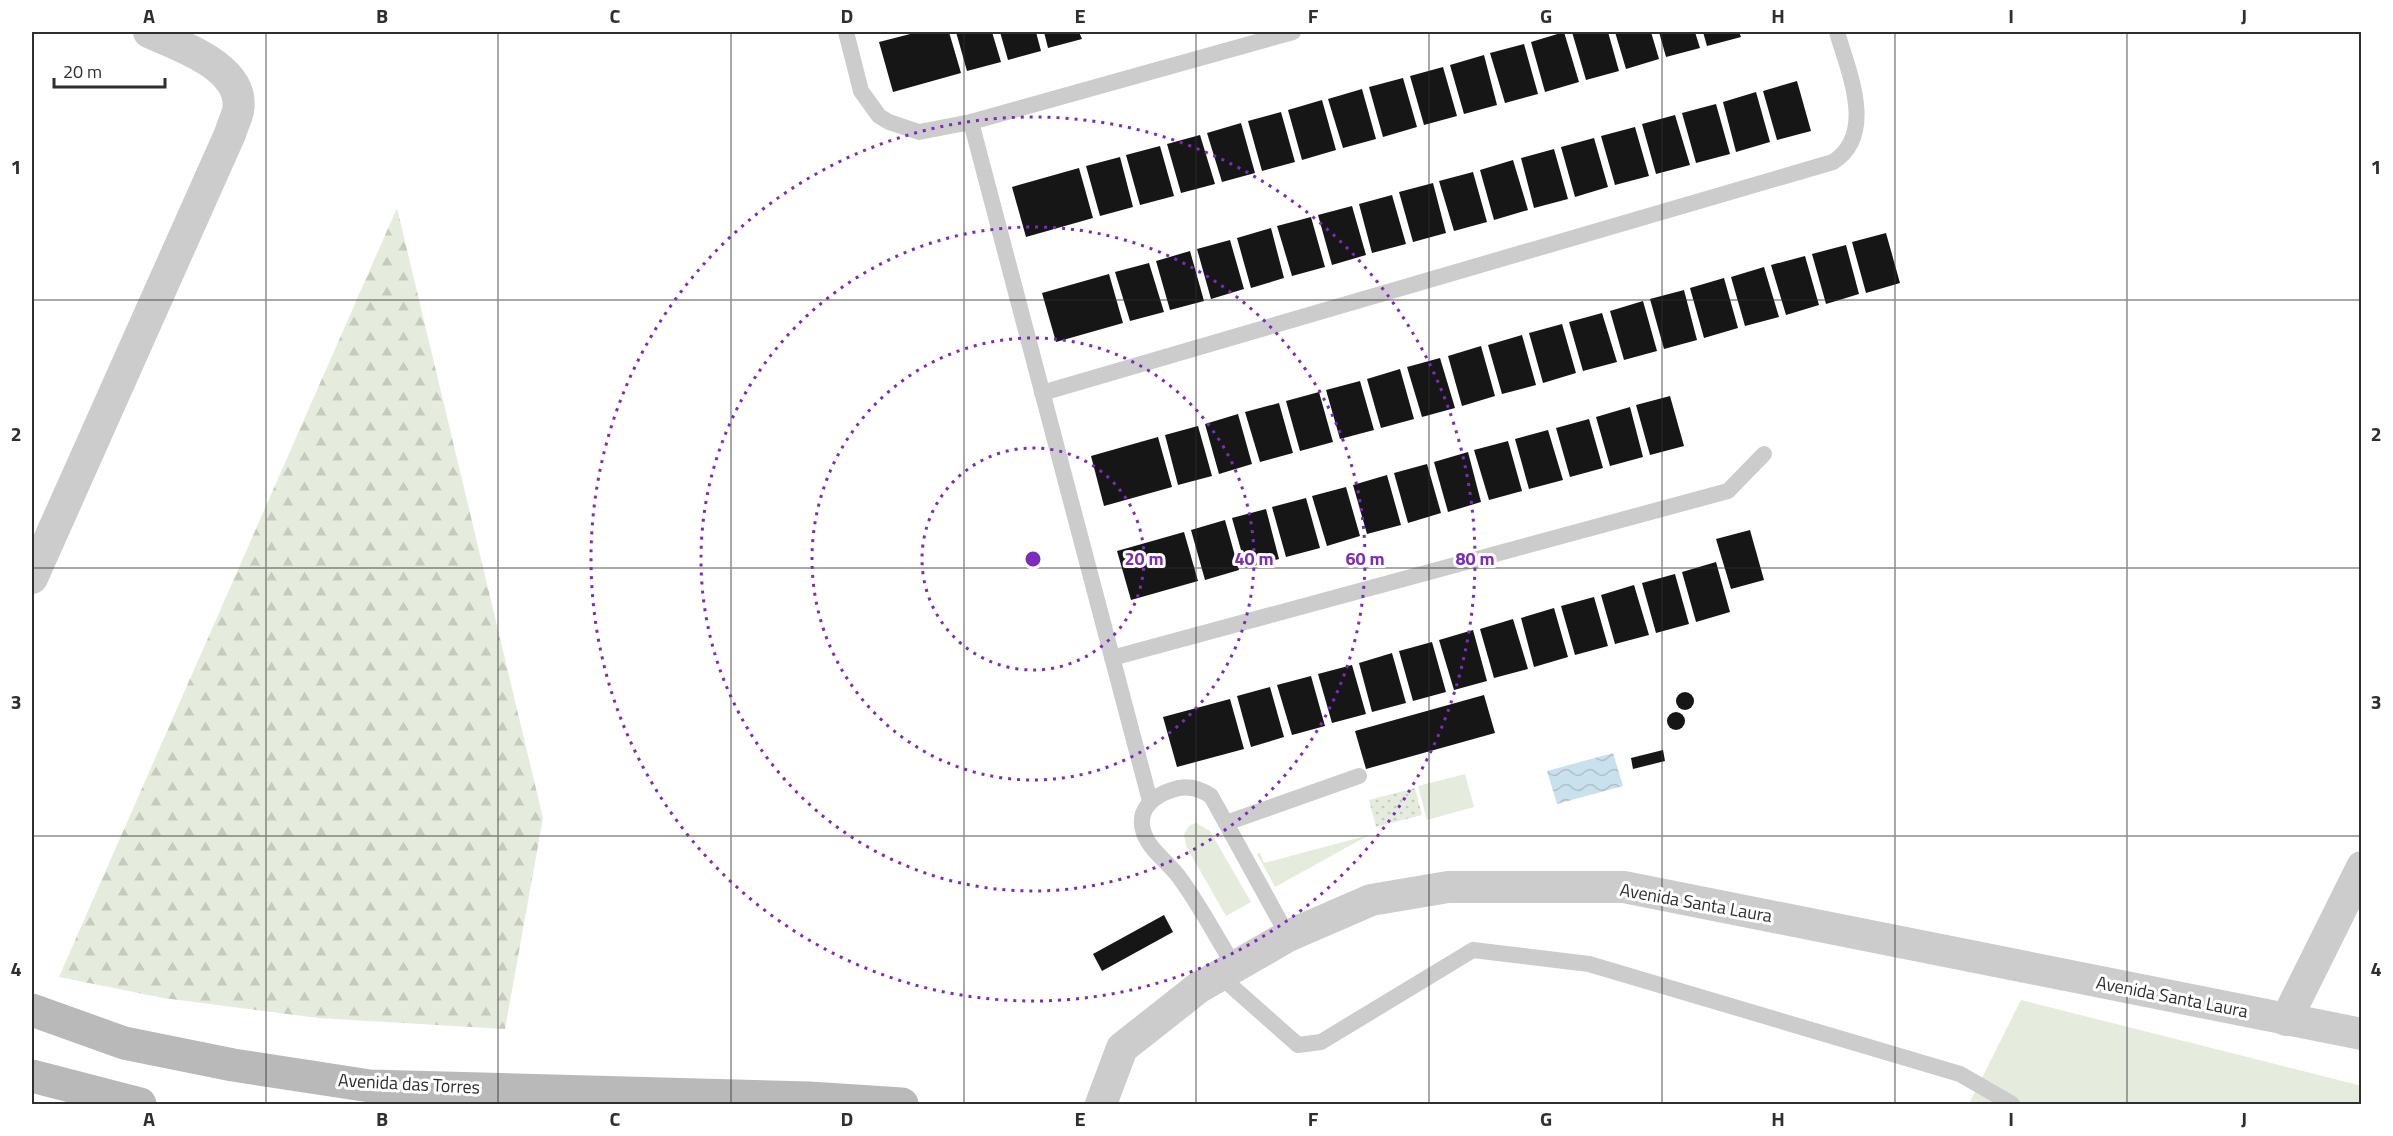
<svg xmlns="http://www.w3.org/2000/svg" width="2393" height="1136" viewBox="0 0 2393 1136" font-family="'Titillium Web',sans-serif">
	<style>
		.green { fill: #e6ecdd }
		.forest { fill: url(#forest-firs) }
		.park { fill: url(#park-dots) }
		.water { fill: url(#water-waves) }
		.building { fill: #161616 }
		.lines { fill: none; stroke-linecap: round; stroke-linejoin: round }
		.lane { stroke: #ccc; stroke-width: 16 }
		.street { stroke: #ccc; stroke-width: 32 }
		.secondary { stroke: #b9b9b9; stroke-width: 33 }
		.grid { fill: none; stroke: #2f2f2f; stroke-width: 1.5; stroke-opacity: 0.55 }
		.ring { fill: none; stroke: #7b2cbf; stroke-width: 3; stroke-dasharray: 3 6 }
		.labels { text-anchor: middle; stroke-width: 6; stroke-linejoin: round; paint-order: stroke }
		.street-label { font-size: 18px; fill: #2f2f2f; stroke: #fff }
		.centre { fill: #7b2cbf; stroke: #fff; stroke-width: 3 }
		.ring-label { font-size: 18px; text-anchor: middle; font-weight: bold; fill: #7b2cbf; stroke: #fff; stroke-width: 6; stroke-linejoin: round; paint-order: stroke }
		.neatline { fill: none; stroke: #2f2f2f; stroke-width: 2 }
		.grid-label { font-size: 20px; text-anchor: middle; font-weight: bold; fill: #2f2f2f }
	</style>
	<defs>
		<pattern id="forest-firs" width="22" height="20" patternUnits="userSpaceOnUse" patternTransform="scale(1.5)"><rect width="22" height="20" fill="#e6ecdd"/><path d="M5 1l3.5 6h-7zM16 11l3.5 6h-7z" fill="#c6cbbe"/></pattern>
		<pattern id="park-dots" width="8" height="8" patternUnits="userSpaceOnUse" patternTransform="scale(1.5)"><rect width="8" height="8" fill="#e6ecdd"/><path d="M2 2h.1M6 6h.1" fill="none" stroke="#c6cbbe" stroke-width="1.8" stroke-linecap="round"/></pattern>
		<pattern id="water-waves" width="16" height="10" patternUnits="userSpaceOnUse" patternTransform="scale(1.5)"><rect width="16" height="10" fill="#c9e1ec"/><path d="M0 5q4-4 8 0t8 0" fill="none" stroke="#adc1cb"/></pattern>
	</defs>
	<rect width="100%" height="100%" fill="#fff"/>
	<g class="green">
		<path d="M1465,774L1474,807L1427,820L1418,786Z"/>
		<path d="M1196,823L1210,831L1251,902L1226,916L1186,846L1184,834L1190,825Z"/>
		<path d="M1369,835L1275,887L1257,854L1260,853L1264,863Z"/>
		<path d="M2021,1000L2362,1086L2361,1104H1969Z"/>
	</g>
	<path class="forest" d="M397,208L543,818L505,1029L318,1018L163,998L59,977Z"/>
	<path class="park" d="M1415,788L1422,815L1376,827L1369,800Z"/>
	<path class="water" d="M1613,753L1623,786L1557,804L1547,771Z"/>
	<g class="building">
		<path d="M918,32H949L961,73L893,92L879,42Z"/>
		<path d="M956,32H992L1001,62L967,71Z"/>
		<path d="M1000,32H1036L1041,51L1008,60Z"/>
		<path d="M1044,32H1079L1082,39L1048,48Z"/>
		<path d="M1564,32L1579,82L1545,92L1531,42Z"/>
		<path d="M1572,32H1608L1619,71L1586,80Z"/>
		<path d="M1615,32H1651L1659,59L1626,69Z"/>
		<path d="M1659,32H1695L1700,48L1666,57Z"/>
		<path d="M1703,32H1739L1741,37L1707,46Z"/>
		<path d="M1524,44L1538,94L1505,103L1490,53Z"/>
		<path d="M1484,55L1497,105L1464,114L1450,65Z"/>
		<path d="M1443,67L1457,116L1424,125L1410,76Z"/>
		<path d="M1403,78L1417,127L1383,137L1369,87Z"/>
		<path d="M1797,81L1811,131L1777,140L1763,91Z"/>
		<path d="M1362,89L1376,139L1343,148L1328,99Z"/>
		<path d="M1756,92L1770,142L1736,152L1723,102Z"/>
		<path d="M1322,100L1336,150L1302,160L1288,110Z"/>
		<path d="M1716,104L1730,154L1696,163L1682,113Z"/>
		<path d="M1281,112L1295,162L1262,171L1248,121Z"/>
		<path d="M1675,115L1690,165L1656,174L1642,124Z"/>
		<path d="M1241,123L1255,173L1222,182L1207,133Z"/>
		<path d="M1635,127L1649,176L1615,185L1601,136Z"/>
		<path d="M1200,135L1215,184L1181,193L1167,144Z"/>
		<path d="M1594,138L1608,187L1575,197L1561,147Z"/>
		<path d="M1160,146L1174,196L1140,205L1126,155Z"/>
		<path d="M1554,149L1568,199L1534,208L1521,158Z"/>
		<path d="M1120,157L1133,207L1100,216L1086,166Z"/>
		<path d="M1513,160L1528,210L1494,220L1480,170Z"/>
		<path d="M1079,168L1093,218L1026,237L1012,187Z"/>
		<path d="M1473,172L1487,222L1454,231L1439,181Z"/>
		<path d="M1433,183L1446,233L1413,242L1399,192Z"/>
		<path d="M1392,195L1406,244L1372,253L1359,204Z"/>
		<path d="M1352,206L1366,255L1332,265L1318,215Z"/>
		<path d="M1311,217L1325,267L1292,276L1277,226Z"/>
		<path d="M1271,228L1284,278L1251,288L1237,238Z"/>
		<path d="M1886,233L1900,283L1866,293L1852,242Z"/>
		<path d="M1230,240L1244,289L1211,299L1197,249Z"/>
		<path d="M1846,245L1859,294L1826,304L1812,254Z"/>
		<path d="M1190,251L1204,301L1170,310L1156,261Z"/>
		<path d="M1805,256L1819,305L1786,315L1771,265Z"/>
		<path d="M1149,263L1164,312L1130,321L1115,272Z"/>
		<path d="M1764,267L1779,317L1745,326L1731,277Z"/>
		<path d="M1109,274L1123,323L1056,342L1042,293Z"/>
		<path d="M1724,278L1738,328L1704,338L1690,288Z"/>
		<path d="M1684,290L1697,340L1664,349L1650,299Z"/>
		<path d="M1643,301L1657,351L1624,360L1610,311Z"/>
		<path d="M1602,313L1617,362L1583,371L1569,322Z"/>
		<path d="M1562,324L1576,373L1543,383L1529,333Z"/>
		<path d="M1522,335L1536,385L1502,394L1488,345Z"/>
		<path d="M1481,346L1495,396L1462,406L1448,356Z"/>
		<path d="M1440,358L1455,408L1422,417L1407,367Z"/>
		<path d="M1400,369L1414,419L1381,428L1367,379Z"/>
		<path d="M1360,381L1374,430L1340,439L1326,390Z"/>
		<path d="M1319,392L1333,442L1300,451L1286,401Z"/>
		<path d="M1670,396L1684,446L1650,455L1636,405Z"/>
		<path d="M1279,403L1293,453L1260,462L1245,412Z"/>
		<path d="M1630,407L1643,457L1610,466L1596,417Z"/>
		<path d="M1238,414L1252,464L1219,474L1205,424Z"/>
		<path d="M1589,419L1603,468L1570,477L1556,428Z"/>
		<path d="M1198,426L1212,476L1178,485L1165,435Z"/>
		<path d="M1548,430L1563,480L1529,489L1515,439Z"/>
		<path d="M1158,437L1172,487L1104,506L1091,456Z"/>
		<path d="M1508,441L1522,491L1489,500L1474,450Z"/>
		<path d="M1468,452L1481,502L1448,512L1434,462Z"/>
		<path d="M1427,464L1441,513L1408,523L1394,473Z"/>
		<path d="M1387,475L1401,525L1367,534L1353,485Z"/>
		<path d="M1346,487L1360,536L1327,546L1312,496Z"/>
		<path d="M1306,498L1320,548L1286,557L1272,507Z"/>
		<path d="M1266,509L1279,559L1246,568L1232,518Z"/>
		<path d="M1225,520L1239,570L1205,580L1191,530Z"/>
		<path d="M1750,530L1764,580L1731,589L1716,539Z"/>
		<path d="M1184,532L1198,581L1131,600L1117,551Z"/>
		<path d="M1716,562L1730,612L1696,622L1682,572Z"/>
		<path d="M1675,574L1689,624L1656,633L1642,583Z"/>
		<path d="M1634,585L1649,635L1615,644L1601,595Z"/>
		<path d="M1594,597L1608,646L1575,655L1561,606Z"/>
		<path d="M1554,608L1568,657L1534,667L1521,618Z"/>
		<path d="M1513,619L1528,669L1494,678L1480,629Z"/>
		<path d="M1473,630L1487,681L1454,690L1439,640Z"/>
		<path d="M1432,642L1446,692L1413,701L1399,651Z"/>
		<path d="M1392,653L1406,703L1372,712L1359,663Z"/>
		<path d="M1352,665L1366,714L1332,723L1318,674Z"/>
		<path d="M1311,676L1325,726L1292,735L1277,685Z"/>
		<path d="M1270,687L1284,737L1251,747L1237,696Z"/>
		<circle cx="1685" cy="701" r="9"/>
		<path d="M1484,695L1495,733L1366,769L1355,731Z"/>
		<path d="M1230,699L1244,749L1177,767L1163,717Z"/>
		<circle cx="1676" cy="721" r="9"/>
		<path d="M1663,750L1665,761L1633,769L1631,758Z"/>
		<path d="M1164,915L1173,932L1102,971L1093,954Z"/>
	</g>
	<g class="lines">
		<g class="lane">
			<path d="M846,32L861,91L879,116L889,122L919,132L971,122L1150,801"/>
			<path d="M971,122L1293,32"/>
			<path d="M1042,393L1833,162C1877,134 1848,71 1837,32"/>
			<path d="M1112,658L1728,491L1764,454"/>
			<path d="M1226,823L1359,776"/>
			<path d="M1235,967C1216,937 1200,905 1179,877C1168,862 1147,848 1143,830C1137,809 1155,795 1172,790C1185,785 1199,788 1211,796L1288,936"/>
			<path d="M1220,976L1298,1045L1321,1042L1473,950L1589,964L1960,1074L2012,1104"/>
		</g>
		<g class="street">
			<path d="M32,578L230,134C232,127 236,119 238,111C246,67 179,46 149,32"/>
			<path d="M2286,1020L2362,867"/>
			<path d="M1101,1104L1122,1048L1198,988L1288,936L1371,900L1448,887H1624L2362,1034"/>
		</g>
		<g class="secondary">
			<path d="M32,1010L124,1043L233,1065L370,1086L809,1098L902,1104"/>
			<path d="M32,1076L140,1104"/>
		</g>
	</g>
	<path class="grid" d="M266,32V1104M498,32V1104M731,32V1104M964,32V1104M1196,32V1104M1429,32V1104M1662,32V1104M1895,32V1104M2127,32V1104M32,300H2362M32,568H2362M32,836H2362"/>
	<g class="ring">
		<circle cx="1033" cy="559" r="111"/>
		<circle cx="1033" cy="559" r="221"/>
		<circle cx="1033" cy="559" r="332"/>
		<circle cx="1033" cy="559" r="442"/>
	</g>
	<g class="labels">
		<g class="street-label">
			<text transform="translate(1696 903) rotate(10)" y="6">Avenida Santa Laura</text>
			<text transform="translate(2172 997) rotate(11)" y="6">Avenida Santa Laura</text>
			<text transform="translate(409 1084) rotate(3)" y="6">Avenida das Torres</text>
		</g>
	</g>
	<circle cx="1033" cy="559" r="9" class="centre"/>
	<g class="ring-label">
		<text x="1144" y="565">20 m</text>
		<text x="1254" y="565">40 m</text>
		<text x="1365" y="565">60 m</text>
		<text x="1475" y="565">80 m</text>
	</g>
	<rect width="2393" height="1136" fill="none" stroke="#ffffff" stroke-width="66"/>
	<path d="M54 78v9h111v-9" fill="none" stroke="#2f2f2f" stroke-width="3"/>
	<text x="63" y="78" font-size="18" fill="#2f2f2f" stroke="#ffffff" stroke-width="4.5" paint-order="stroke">20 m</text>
	<rect x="33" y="33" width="2327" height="1070" class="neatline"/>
	<g class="grid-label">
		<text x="149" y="23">A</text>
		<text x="382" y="23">B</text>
		<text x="615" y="23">C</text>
		<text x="847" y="23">D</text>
		<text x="1080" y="23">E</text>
		<text x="1313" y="23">F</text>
		<text x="1546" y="23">G</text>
		<text x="1778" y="23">H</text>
		<text x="2011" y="23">I</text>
		<text x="2244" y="23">J</text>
		<text x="16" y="174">1</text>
		<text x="2376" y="174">1</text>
		<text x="16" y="441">2</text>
		<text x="2376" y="441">2</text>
		<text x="16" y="709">3</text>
		<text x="2376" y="709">3</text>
		<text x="16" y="976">4</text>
		<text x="2376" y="976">4</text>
		<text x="149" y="1126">A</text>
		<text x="382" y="1126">B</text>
		<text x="615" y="1126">C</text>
		<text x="847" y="1126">D</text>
		<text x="1080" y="1126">E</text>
		<text x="1313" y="1126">F</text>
		<text x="1546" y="1126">G</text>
		<text x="1778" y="1126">H</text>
		<text x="2011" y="1126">I</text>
		<text x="2244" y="1126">J</text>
	</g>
</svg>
